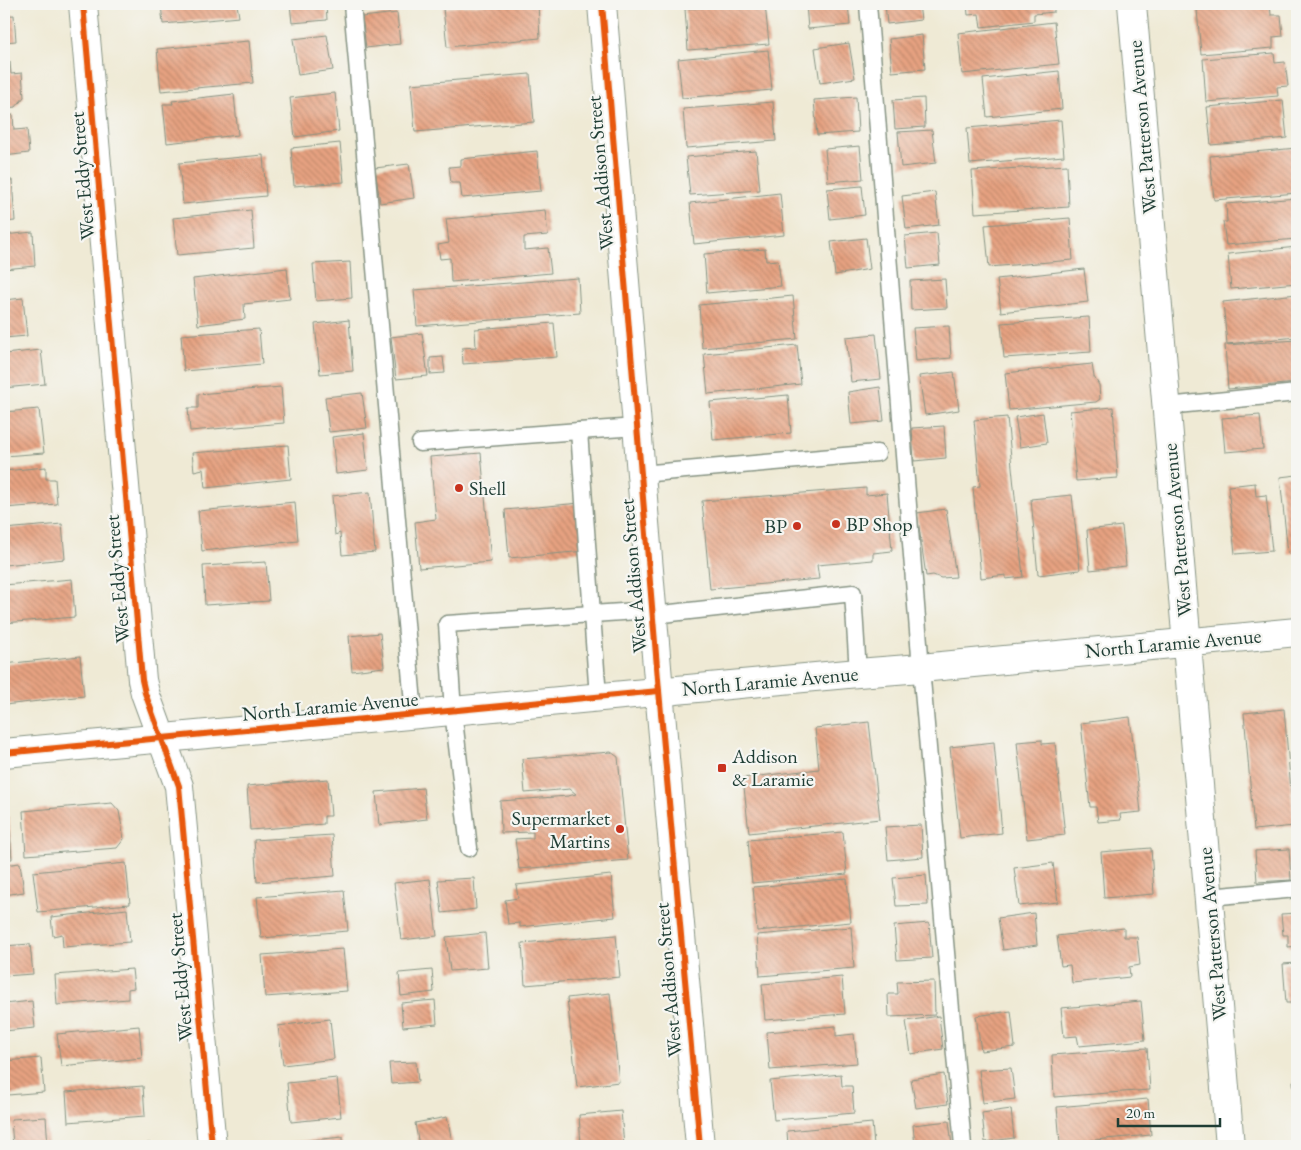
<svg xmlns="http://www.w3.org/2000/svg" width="1301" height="1150" viewBox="0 0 1301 1150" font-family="'EB Garamond',serif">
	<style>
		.building { fill: url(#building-back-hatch) }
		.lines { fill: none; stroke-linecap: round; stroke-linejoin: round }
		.service-casing { stroke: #879484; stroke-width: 19 }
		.minor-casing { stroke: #879484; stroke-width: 30 }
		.tertiary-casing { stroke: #879484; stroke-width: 30 }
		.service { stroke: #fff; stroke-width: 16 }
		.minor { stroke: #fff; stroke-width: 28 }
		.tertiary { stroke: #fff; stroke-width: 28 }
		.cycleway-casing { stroke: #f6f6f2; stroke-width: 9 }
		.cycleway { stroke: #e8590c; stroke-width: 6 }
		.poi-dot { fill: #c8321e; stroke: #f6f6f2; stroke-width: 2 }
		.labels { text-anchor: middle; stroke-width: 4.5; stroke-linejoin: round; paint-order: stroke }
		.street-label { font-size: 20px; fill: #1f3d34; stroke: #f6f6f2 }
		.poi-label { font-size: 20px; fill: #1f3d34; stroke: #f6f6f2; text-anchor: start }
	</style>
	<defs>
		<pattern id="building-back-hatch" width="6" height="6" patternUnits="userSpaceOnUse" patternTransform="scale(1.25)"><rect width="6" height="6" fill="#e7a281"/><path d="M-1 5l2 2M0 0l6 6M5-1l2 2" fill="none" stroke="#bb856a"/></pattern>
	</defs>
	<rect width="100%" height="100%" fill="#f6f6f2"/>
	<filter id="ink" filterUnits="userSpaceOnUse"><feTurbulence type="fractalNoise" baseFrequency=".02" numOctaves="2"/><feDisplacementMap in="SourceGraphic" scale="10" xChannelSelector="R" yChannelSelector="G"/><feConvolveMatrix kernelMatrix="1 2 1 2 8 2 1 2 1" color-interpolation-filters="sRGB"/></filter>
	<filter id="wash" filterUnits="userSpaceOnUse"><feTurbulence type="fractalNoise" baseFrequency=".0096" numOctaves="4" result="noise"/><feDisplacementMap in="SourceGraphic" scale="20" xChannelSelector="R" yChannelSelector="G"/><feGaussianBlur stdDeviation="1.12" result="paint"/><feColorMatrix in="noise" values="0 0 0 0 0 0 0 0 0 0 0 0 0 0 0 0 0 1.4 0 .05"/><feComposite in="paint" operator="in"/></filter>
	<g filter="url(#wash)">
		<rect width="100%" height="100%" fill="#efead5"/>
		<g id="blocks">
			<g class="building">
				<path d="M161,4H237L239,17L163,24Z"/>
				<path d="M290,4H326L327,20L292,23Z"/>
				<path d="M360,4H393V9L360,11Z"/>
				<path d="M488,4H538L540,38L447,47L443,8Z"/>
				<path d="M746,4H765L769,44L688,50L685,9Z"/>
				<path d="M806,4H848L850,25L808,29Z"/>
				<path d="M885,4H919L921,20L887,24Z"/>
				<path d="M967,4H1054V12L1034,14V21L981,27L979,14L968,15Z"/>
				<path d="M1263,4H1270L1271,15H1281L1283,36L1273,37V48L1201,54L1197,10Z"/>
				<path d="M397,13L400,44L366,48L362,17Z"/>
				<path d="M14,15L16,41L4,42V16Z"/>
				<path d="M1054,22L1059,64L962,74L958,33Z"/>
				<path d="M327,35L333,70L298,75L293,39Z"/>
				<path d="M922,35L925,69L892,72L889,39Z"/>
				<path d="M249,41L253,83L161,91L157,49Z"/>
				<path d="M849,43L855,78L820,83L815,48Z"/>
				<path d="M768,50L772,90L682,98L678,59Z"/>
				<path d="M1274,53L1275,63L1285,62L1288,86L1277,87L1278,96L1206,102L1203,59Z"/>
				<path d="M10,62L11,74L22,73L24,97L16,107L4,108V63Z"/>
				<path d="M1059,71L1062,109L987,117L983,79Z"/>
				<path d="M530,74L534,122L415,132L411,84Z"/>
				<path d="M335,93L339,131L295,137L290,98Z"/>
				<path d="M234,94L238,135L167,143L163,104H173L172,101Z"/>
				<path d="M856,97L858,132L817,135L814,100Z"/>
				<path d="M924,98L925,127L895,129L893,100Z"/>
				<path d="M1283,100L1287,138L1211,145L1207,107Z"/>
				<path d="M773,102L776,141L686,148L683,109Z"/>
				<path d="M13,115L14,130L27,129L29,153L4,156V116Z"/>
				<path d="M1061,120L1064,156L970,164L967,128Z"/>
				<path d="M932,130L936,163L901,167L898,132Z"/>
				<path d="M340,143L344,182L294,186L291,148Z"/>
				<path d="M860,146L863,179L828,182L825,149Z"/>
				<path d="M1297,148V193L1214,200L1210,156Z"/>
				<path d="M537,151L541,191L462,198L460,183H451L449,167L461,166V159Z"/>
				<path d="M756,151L760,190L690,195L686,157Z"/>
				<path d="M263,155L266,196L183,204L179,163Z"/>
				<path d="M409,164L414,198L380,203L375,168Z"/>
				<path d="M1067,165L1069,207L975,213L972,171Z"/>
				<path d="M4,180H12L15,221L4,222Z"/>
				<path d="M862,186L865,215L830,219L827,189Z"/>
				<path d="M935,192L939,225L906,229L902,196Z"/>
				<path d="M780,193L784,235L694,244L690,203Z"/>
				<path d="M1297,198V239L1226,245L1223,222H1227L1226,204Z"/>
				<path d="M251,210L254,248L177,255L173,218Z"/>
				<path d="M545,210L548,235L524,237V250L548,248L551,273L451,282L450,258L440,259L438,245L449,243L446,219Z"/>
				<path d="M1070,218L1073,260L989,267L985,225Z"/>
				<path d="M33,232L35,266L4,269V235Z"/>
				<path d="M937,233L940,265L908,268L905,236Z"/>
				<path d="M866,238L870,269L835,275L831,242Z"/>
				<path d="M1297,247V283L1231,289L1228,254Z"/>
				<path d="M765,249L766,261L778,260L781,286L707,293L704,254Z"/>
				<path d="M350,262L352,298L316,301L313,264Z"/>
				<path d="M287,268L290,299L244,304L245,319L198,325L193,279Z"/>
				<path d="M1084,269L1088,302L1001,312L997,279Z"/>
				<path d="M578,278L580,313L417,326L414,290Z"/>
				<path d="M945,279L947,308L911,310L910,281Z"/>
				<path d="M1297,294V337L1227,344L1223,302Z"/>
				<path d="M793,296L797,339L702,348L699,305Z"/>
				<path d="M23,298L27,336L4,338V300Z"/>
				<path d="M1089,317L1091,352L1004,358L1001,323Z"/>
				<path d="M349,320L353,371L320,374L315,324Z"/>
				<path d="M554,323L557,357L463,364L462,348L476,347L475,329Z"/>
				<path d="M949,326L951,358L916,361L913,328Z"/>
				<path d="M259,329L262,364L184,371L181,335Z"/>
				<path d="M422,333L428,376L396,379L391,337Z"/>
				<path d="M876,334L881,379L851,382L846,337Z"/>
				<path d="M1297,340V383L1228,389L1225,345Z"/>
				<path d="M797,345L801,384L708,394L704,354Z"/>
				<path d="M41,350L45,384L4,388V354Z"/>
				<path d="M443,357L445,373L430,374V358Z"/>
				<path d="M1092,364L1094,377L1099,385L1100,399L1096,402L1009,410L1005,373Z"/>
				<path d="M954,372L959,410L925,415L919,376Z"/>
				<path d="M281,387L284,423L190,431L188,408H198V394Z"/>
				<path d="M880,387L884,421L851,424L848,392Z"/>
				<path d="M362,393L367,428L329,432L325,397Z"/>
				<path d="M788,395L791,433L713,440L710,402Z"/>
				<path d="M1113,407L1118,478L1076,481L1070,411Z"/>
				<path d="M39,409L44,453L4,456V412Z"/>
				<path d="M1043,413L1047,443L1020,447L1015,417Z"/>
				<path d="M1297,414V444H1296L1293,415Z"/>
				<path d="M1260,415L1263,449L1225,452L1222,418Z"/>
				<path d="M1007,417L1023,577L1006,579V575L981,578L973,487L980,486L974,420Z"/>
				<path d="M944,426L946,458L914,461L912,428Z"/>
				<path d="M364,433L368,470L336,474L332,437Z"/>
				<path d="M288,445L291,479L205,488L203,469L194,471L192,453Z"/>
				<path d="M481,453L491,562L419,568L415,522L436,519L430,457Z"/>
				<path d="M46,467V479H55L57,504L4,508V471Z"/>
				<path d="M1297,475V553L1288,554L1280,477Z"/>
				<path d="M1255,483L1256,496L1266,495L1272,551L1235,554L1228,486Z"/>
				<path d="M866,488V495L887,493L892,551L873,553V560L817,565L819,579L710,589L702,501Z"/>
				<path d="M370,492L375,552L342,555L340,533L335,535L332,496Z"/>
				<path d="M1072,495L1080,570L1038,575L1031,499Z"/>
				<path d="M295,502L298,541L202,551L198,511Z"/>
				<path d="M580,503L585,551L509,558L505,510Z"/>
				<path d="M946,509L956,577L941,578L933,575L926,576L917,513Z"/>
				<path d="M62,524L65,559L4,565V529Z"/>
				<path d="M1122,526L1126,566L1090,570L1087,530Z"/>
				<path d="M266,562L269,601L205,605L203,566Z"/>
				<path d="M72,579L75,617L4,623V585Z"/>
				<path d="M380,633L384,667L352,671L349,636Z"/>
				<path d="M80,656L84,696L4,705V664Z"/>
				<path d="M1284,709L1294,826L1254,830L1244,713Z"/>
				<path d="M1130,717L1141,812L1120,814L1121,820L1098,822L1096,807H1090L1081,723Z"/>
				<path d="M869,722L880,819L749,833L743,778L819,769L815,728Z"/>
				<path d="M1042,740V744L1055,743L1065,835L1027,839L1017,742Z"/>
				<path d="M994,742L1002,833L960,838L950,747Z"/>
				<path d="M611,752L618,757L628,860L519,869L515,839L533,838V832L501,833L500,801L568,796L576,794L570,789L525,793L522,759Z"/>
				<path d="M328,779L331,816H324V824L250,830L247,786Z"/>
				<path d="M423,788L427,819L379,825L376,792Z"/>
				<path d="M112,803L119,811L124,839L117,848L26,855L23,811Z"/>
				<path d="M4,817H9L12,859L4,860Z"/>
				<path d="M921,825L923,857L888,860L885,827Z"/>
				<path d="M843,832L847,874L752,883L748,840Z"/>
				<path d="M332,835L335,876L257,882L254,840Z"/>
				<path d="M1151,848L1154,894L1104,898L1101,852Z"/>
				<path d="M1289,849L1291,880L1257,882L1255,851Z"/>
				<path d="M20,863L24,892L4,895V865Z"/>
				<path d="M126,863L130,904L38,912L33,872Z"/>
				<path d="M1053,863L1058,902L1019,906L1014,868Z"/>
				<path d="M611,875L615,917L520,927V923L508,924L505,900L518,898L516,885Z"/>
				<path d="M926,875L928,905L896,906L893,878Z"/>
				<path d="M474,878L476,909L442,913L438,880Z"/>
				<path d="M430,879L437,936L401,940L394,883Z"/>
				<path d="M847,879L851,922L757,931L753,887Z"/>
				<path d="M344,890L348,931L261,938L257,897Z"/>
				<path d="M127,909L130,942L63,947L62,934L53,936L51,917Z"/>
				<path d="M1034,913L1037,945L1003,950L998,918Z"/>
				<path d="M1297,913V946L1288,947V935H1283L1281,914Z"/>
				<path d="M929,923L932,958L897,960L894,926Z"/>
				<path d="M851,927L854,968L760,976L757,935Z"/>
				<path d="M1124,928V937H1137L1140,965L1129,967L1130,977L1072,983L1070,965L1061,966L1057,936Z"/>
				<path d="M485,933L488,968L450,971L446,937Z"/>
				<path d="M616,935L620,977L525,985L522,943Z"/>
				<path d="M30,944L33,974L4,976V946Z"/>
				<path d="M343,949L347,991L265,997L262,955Z"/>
				<path d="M1297,963V1003H1286L1283,964Z"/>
				<path d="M132,969L134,988L128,989V999L57,1005L55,975Z"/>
				<path d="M432,970L434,992L401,996L399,973Z"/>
				<path d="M842,977L845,1014L765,1020L762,984Z"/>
				<path d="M934,981L935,1015L889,1017L888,994H898L897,982Z"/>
				<path d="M610,993L619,1082L577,1087L567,998Z"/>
				<path d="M435,1000L437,1024L403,1027L401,1003Z"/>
				<path d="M32,1001L35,1028L4,1031V1004Z"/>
				<path d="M1141,1001L1145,1040L1079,1046L1077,1036L1064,1037L1061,1008Z"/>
				<path d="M1011,1011L1015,1047L981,1051L976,1016Z"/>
				<path d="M939,1016L943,1049L911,1054L906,1021Z"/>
				<path d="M330,1019L334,1059L283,1065L278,1026Z"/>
				<path d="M139,1026L142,1058L61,1066L57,1034Z"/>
				<path d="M836,1026V1036L854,1034L857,1063L770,1070L767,1032Z"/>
				<path d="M1147,1048L1150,1090L1054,1097L1052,1055Z"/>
				<path d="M41,1058L44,1092L8,1095L5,1061Z"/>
				<path d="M416,1062L418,1082L391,1084L389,1063Z"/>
				<path d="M1011,1068L1015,1099L983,1103L979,1070Z"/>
				<path d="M841,1074L842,1086H852L854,1113L774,1120L770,1081Z"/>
				<path d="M944,1074L948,1104L916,1108L911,1079Z"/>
				<path d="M337,1078L341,1117L291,1122L287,1083Z"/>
				<path d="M1293,1081H1297V1115H1296Z"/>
				<path d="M143,1086L145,1116L68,1122L66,1092Z"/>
				<path d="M1148,1099L1151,1135L1060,1143L1057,1107Z"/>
				<path d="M1011,1109L1014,1138L985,1142L982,1113Z"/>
				<path d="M621,1111L624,1146H581L579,1115Z"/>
				<path d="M46,1117L48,1146H13L11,1119Z"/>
				<path d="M447,1117L453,1146H419L415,1123Z"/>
				<path d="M949,1121L952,1146H915L913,1125Z"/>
				<path d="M872,1123L874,1146H788L787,1131Z"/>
				<path d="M343,1137V1146H293L292,1142Z"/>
				<path d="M150,1143V1146H132V1145Z"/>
			</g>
		</g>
	</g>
	<g filter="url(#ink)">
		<use href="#blocks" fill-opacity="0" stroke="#879484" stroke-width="1"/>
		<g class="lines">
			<g class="service-casing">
				<g id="service">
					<path d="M352,4L414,715"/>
					<path d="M868,4L921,668L963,1146"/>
					<path d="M1167,406L1297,393"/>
					<path d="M637,427L579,431L592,614L652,610"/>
					<path d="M420,443L579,431"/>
					<path d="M641,474L877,453"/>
					<path d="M653,615L853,593L858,673"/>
					<path d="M469,848L453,711L447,624L592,614L598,697"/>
					<path d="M1209,897L1297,889"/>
				</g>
			</g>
			<g class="minor-casing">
				<g id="minor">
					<path d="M83,4L142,680L145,693L179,786L212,1146"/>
					<path d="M1132,4L1230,1146"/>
				</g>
			</g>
			<g class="tertiary-casing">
				<g id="tertiary">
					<path d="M602,4L659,691L700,1146"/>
					<path d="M4,753L858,673L921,668L1297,632"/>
				</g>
			</g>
			<use href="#service" class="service"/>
			<use href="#minor" class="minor"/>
			<use href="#tertiary" class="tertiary"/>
			<g class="cycleway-casing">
				<g id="cycleway">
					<path d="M83,4L142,680L145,693L179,786L212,1146"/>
					<path d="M602,4L659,691L700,1146"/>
					<path d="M4,753L659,691"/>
				</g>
			</g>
			<use href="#cycleway" class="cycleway"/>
		</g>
	</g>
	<g class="poi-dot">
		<circle cx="459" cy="488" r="5"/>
		<circle cx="836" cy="524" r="5"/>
		<circle cx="797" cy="526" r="5"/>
		<rect x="717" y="763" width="10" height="10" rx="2.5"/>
		<circle cx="620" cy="829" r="5"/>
	</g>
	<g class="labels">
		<g class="street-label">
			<text transform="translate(1142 127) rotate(-95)" y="7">West Patterson Avenue</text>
			<text transform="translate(600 173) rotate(-95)" y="7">West Addison Street</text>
			<text transform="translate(82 176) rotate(-95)" y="7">West Eddy Street</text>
			<text transform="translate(1177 530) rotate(-95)" y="7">West Patterson Avenue</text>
			<text transform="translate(633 576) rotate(-95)" y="7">West Addison Street</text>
			<text transform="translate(117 579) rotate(-95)" y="7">West Eddy Street</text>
			<text transform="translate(1173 643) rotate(-5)" y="7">North Laramie Avenue</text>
			<text transform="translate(770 681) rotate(-5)" y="7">North Laramie Avenue</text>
			<text transform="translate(330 706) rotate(-5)" y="7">North Laramie Avenue</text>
			<text transform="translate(1212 934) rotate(-95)" y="7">West Patterson Avenue</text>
			<text transform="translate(180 977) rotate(-95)" y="7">West Eddy Street</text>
			<text transform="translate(668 980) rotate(-95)" y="7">West Addison Street</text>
		</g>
		<g class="poi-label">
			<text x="469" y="495">Shell</text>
			<text x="846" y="531">BP Shop</text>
			<text x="787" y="533" text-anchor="end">BP</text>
			<text x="732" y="763">Addison<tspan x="732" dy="23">&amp; Laramie</tspan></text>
			<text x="610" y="825" text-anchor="end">Supermarket<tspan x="610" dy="23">Martins</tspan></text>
		</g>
	</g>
	<rect width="1301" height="1150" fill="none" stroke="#f6f6f2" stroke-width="20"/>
	<path d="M1118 1118v8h102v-8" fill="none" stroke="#1f3d34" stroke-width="2.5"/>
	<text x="1126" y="1118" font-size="15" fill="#1f3d34" stroke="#f6f6f2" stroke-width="4" paint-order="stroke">20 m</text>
</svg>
